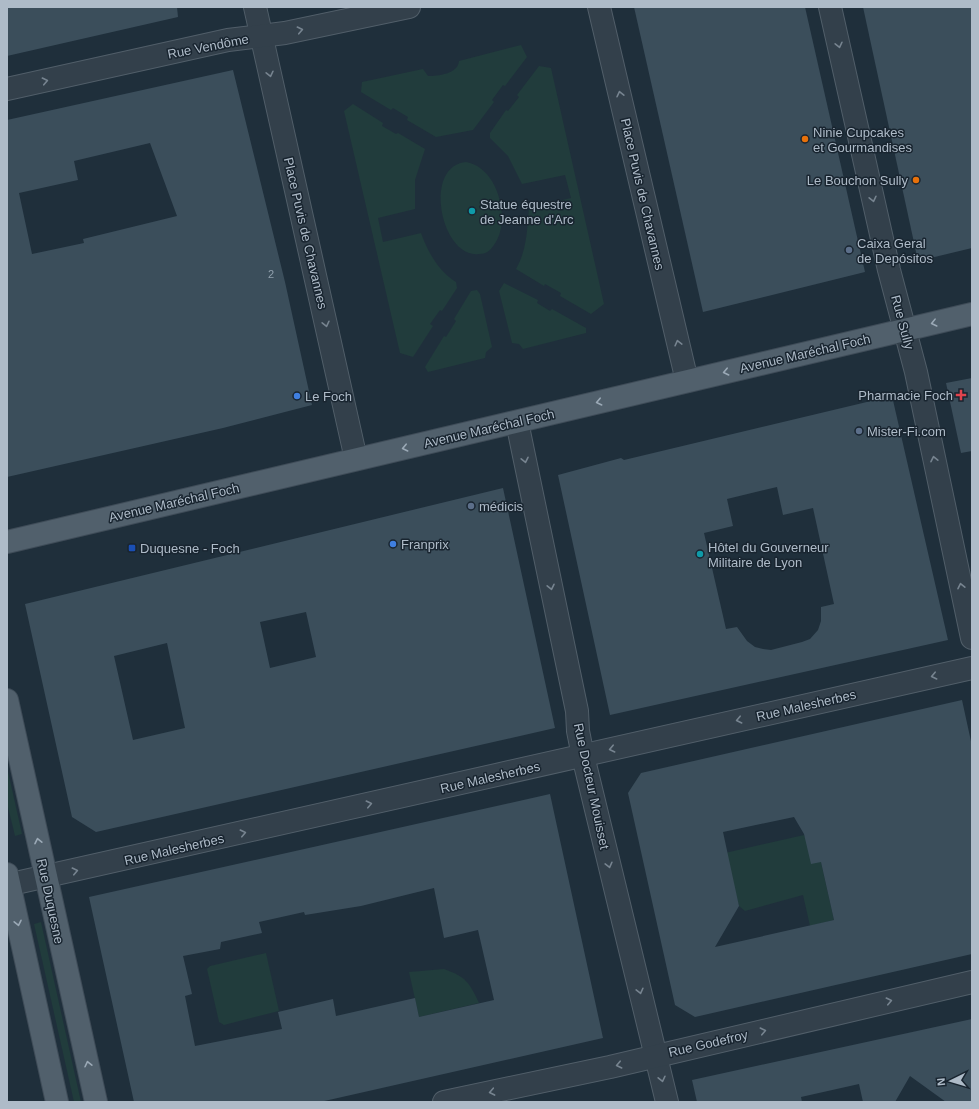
<svg xmlns="http://www.w3.org/2000/svg" width="979" height="1109" viewBox="0 0 979 1109" font-family="Arial,sans-serif">
	<style>
		.green { fill: #213c3c }
		.building { fill: #3b4e5b; fill-rule: evenodd }
		.lines { fill: none; stroke-linecap: round; stroke-linejoin: round }
		.minor-casing { stroke: #515e69; stroke-width: 24 }
		.major-casing { stroke: #3f4c58; stroke-width: 24 }
		.minor { stroke: #33404b; stroke-width: 22 }
		.major { stroke: #51606c; stroke-width: 22 }
		.oneway { stroke: #778490 }
		.oneway2 { stroke: #9ba9b6 }
		.food-dot { fill: #e8710a; stroke: #192530; stroke-width: 1.5 }
		.culture-dot { fill: #0f9aa8; stroke: #192530; stroke-width: 1.5 }
		.service-dot { fill: #5c6f8a; stroke: #192530; stroke-width: 1.5 }
		.health-dot { fill: #e0444e; stroke: #192530; stroke-width: 1.5 }
		.shop-dot { fill: #3f7fe0; stroke: #192530; stroke-width: 1.5 }
		.transit-dot { fill: #1a4fb4; stroke: #192530; stroke-width: 1.5 }
		.labels { text-anchor: middle; stroke-width: 3; stroke-linejoin: round; paint-order: stroke }
		.number-label { font-size: 11px; fill: #91a0ad }
		.street-label { font-size: 13px; fill: #aebbc8; stroke: #192530 }
		.poi-label { font-size: 13px; fill: #aebbc8; stroke: #192530; text-anchor: start }
	</style>
	<rect width="100%" height="100%" fill="#1f2f3b"/>
	<g class="green">
		<path d="M521,45L527,57L505,86L503,85L492,100L494,102L473,130L436,137L407,120L408,117L393,108L391,110L361,92L362,82L423,69L428,76C438,76 458,74 459,61Z"/>
		<path d="M539,66L551,68L604,304L591,314L560,296L561,293L545,284L544,286L516,269C527,249 527,231 529,208L571,198L565,175L522,184L508,156L490,138V133L506,110L508,111L519,97L517,95Z"/>
		<path d="M353,104L383,123L382,126L396,134L398,133L425,149L415,180V209L378,218L383,242L421,233C428,252 438,271 456,282L457,288L442,311L440,310L430,324L433,326L413,357L400,353L344,111Z"/>
		<path d="M466,162C498,167 512,221 494,245C490,251 486,254 479,254C441,259 422,166 466,162Z"/>
		<path d="M504,283L538,300L537,303L550,311L552,309L586,328V333L523,349L519,344L512,343L499,291Z"/>
		<path d="M477,290L480,294L492,347L486,352L485,358L428,372L425,367L444,336L446,337L456,321L454,319L471,291Z"/>
		<path d="M7,767L22,834L15,836L7,803Z"/>
		<path d="M804,835L821,862L834,920L810,926L803,895L745,911L739,906L725,853Z"/>
		<path d="M41,922L81,1102H74L34,924Z"/>
		<path d="M266,953L279,1011L224,1025L219,1022L207,969L210,966Z"/>
		<path d="M444,969C466,977 469,982 479,1003L419,1017L409,972Z"/>
	</g>
	<g class="building">
		<path d="M7,7H177L178,17L7,56Z"/>
		<path d="M634,7H805L865,272L703,312Z"/>
		<path d="M863,7H972V248L918,261Z"/>
		<path d="M233,70L285,282L312,405L223,428L7,477V120ZM150,143L177,216L83,239L84,243L32,254L19,193L78,180L74,161Z"/>
		<path d="M972,378V451L961,453L946,383Z"/>
		<path d="M892,396L948,640L610,715L558,475L621,458L624,460ZM777,487L783,515L813,508L834,604L821,607V621L818,630L810,639L802,642L771,650L763,649L755,647L747,641L737,627L726,629L704,533L733,526L727,499Z"/>
		<path d="M503,488L555,728L96,832L72,817L25,604ZM306,612L316,657L270,668L260,622ZM167,643L185,728L133,740L114,656Z"/>
		<path d="M962,700L972,746V954L695,1017L675,1005L628,793L641,773ZM794,817L804,834L811,864L821,862L834,920L715,947L739,906L723,832Z"/>
		<path d="M550,794L603,1038L320,1102H134L89,897ZM434,888L444,938L478,930L494,1000L419,1017L415,998L336,1016L333,999L278,1012L282,1029L195,1046L185,996L192,994L183,956L220,949L221,942L262,933L259,922L304,912L305,915L361,906Z"/>
		<path d="M972,1019V1102H946L910,1076L895,1102H863L859,1084L801,1097L802,1102H697L692,1080Z"/>
	</g>
	<g class="lines">
		<g class="minor-casing">
			<g id="minor">
				<path d="M255,7L356,459"/>
				<path d="M599,7L687,381"/>
				<path d="M830,7L889,270L916,372L972,638"/>
				<path d="M7,89L228,40L285,33L409,7"/>
				<path d="M517,422L577,711L578,731L583,756L667,1102"/>
				<path d="M7,885L972,668"/>
				<path d="M444,1102L610,1067L972,982"/>
			</g>
		</g>
		<g class="major-casing">
			<g id="major">
				<path d="M7,542L972,314"/>
				<path d="M7,700L96,1102"/>
				<path d="M7,874L57,1102"/>
			</g>
		</g>
		<use href="#minor" class="minor"/>
		<use href="#major" class="major"/>
	</g>
	<defs><path id="oneway-chevron" d="M-2-3.5L2.5 0L-2 3.5" fill="none" stroke-width="1.6" stroke-linecap="round" stroke-linejoin="round"/></defs>
	<g class="oneway">
		<use href="#oneway-chevron" transform="translate(300 30) rotate(-12)"/>
		<use href="#oneway-chevron" transform="translate(839 45) rotate(77)"/>
		<use href="#oneway-chevron" transform="translate(270 74) rotate(77)"/>
		<use href="#oneway-chevron" transform="translate(45 81) rotate(-12)"/>
		<use href="#oneway-chevron" transform="translate(620 94) rotate(-103)"/>
		<use href="#oneway-chevron" transform="translate(873 199) rotate(77)"/>
		<use href="#oneway-chevron" transform="translate(326 324) rotate(77)"/>
		<use href="#oneway-chevron" transform="translate(678 343) rotate(-104)"/>
		<use href="#oneway-chevron" transform="translate(934 459) rotate(-102)"/>
		<use href="#oneway-chevron" transform="translate(525 460) rotate(78)"/>
		<use href="#oneway-chevron" transform="translate(961 586) rotate(-102)"/>
		<use href="#oneway-chevron" transform="translate(551 587) rotate(78)"/>
		<use href="#oneway-chevron" transform="translate(934 676) rotate(167)"/>
		<use href="#oneway-chevron" transform="translate(739 720) rotate(167)"/>
		<use href="#oneway-chevron" transform="translate(612 749) rotate(167)"/>
		<use href="#oneway-chevron" transform="translate(369 804) rotate(-13)"/>
		<use href="#oneway-chevron" transform="translate(243 833) rotate(-13)"/>
		<use href="#oneway-chevron" transform="translate(609 865) rotate(76)"/>
		<use href="#oneway-chevron" transform="translate(75 871) rotate(-13)"/>
		<use href="#oneway-chevron" transform="translate(640 991) rotate(76)"/>
		<use href="#oneway-chevron" transform="translate(889 1001) rotate(-13)"/>
		<use href="#oneway-chevron" transform="translate(763 1031) rotate(-13)"/>
		<use href="#oneway-chevron" transform="translate(619 1065) rotate(167)"/>
		<use href="#oneway-chevron" transform="translate(662 1079) rotate(77)"/>
		<use href="#oneway-chevron" transform="translate(492 1092) rotate(169)"/>
	</g>
	<g class="oneway2">
		<use href="#oneway-chevron" transform="translate(934 323) rotate(166)"/>
		<use href="#oneway-chevron" transform="translate(726 372) rotate(167)"/>
		<use href="#oneway-chevron" transform="translate(599 402) rotate(167)"/>
		<use href="#oneway-chevron" transform="translate(405 448) rotate(167)"/>
		<use href="#oneway-chevron" transform="translate(38 841) rotate(-102)"/>
		<use href="#oneway-chevron" transform="translate(18 923) rotate(78)"/>
		<use href="#oneway-chevron" transform="translate(88 1064) rotate(-103)"/>
	</g>
	<g class="food-dot">
		<circle cx="805" cy="139" r="4"/>
		<circle cx="916" cy="180" r="4"/>
	</g>
	<g class="culture-dot">
		<circle cx="472" cy="211" r="4"/>
		<circle cx="700" cy="554" r="4"/>
	</g>
	<g class="service-dot">
		<circle cx="849" cy="250" r="4"/>
		<circle cx="859" cy="431" r="4"/>
		<circle cx="471" cy="506" r="4"/>
	</g>
	<path class="health-dot" d="M959 389h4v4h4v4h-4v4h-4v-4h-4v-4h4z"/>
	<g class="shop-dot">
		<circle cx="297" cy="396" r="4"/>
		<circle cx="393" cy="544" r="4"/>
	</g>
	<rect class="transit-dot" x="128" y="544" width="8" height="8" rx="2"/>
	<g class="labels">
		<g class="number-label">
			<text x="271" y="278">2</text>
		</g>
		<g class="street-label">
			<text transform="translate(208 46) rotate(-11)" y="5">Rue Vendôme</text>
			<text transform="translate(643 194) rotate(77)" y="5">Place Puvis de Chavannes</text>
			<text transform="translate(306 233) rotate(77)" y="5">Place Puvis de Chavannes</text>
			<text transform="translate(903 322) rotate(75)" y="5">Rue Sully</text>
			<text transform="translate(805 353) rotate(-13)" y="5">Avenue Maréchal Foch</text>
			<text transform="translate(489 428) rotate(-13)" y="5">Avenue Maréchal Foch</text>
			<text transform="translate(174 502) rotate(-13)" y="5">Avenue Maréchal Foch</text>
			<text transform="translate(806 705) rotate(-13)" y="5">Rue Malesherbes</text>
			<text transform="translate(490 777) rotate(-13)" y="5">Rue Malesherbes</text>
			<text transform="translate(592 786) rotate(78)" y="5">Rue Docteur Mouisset</text>
			<text transform="translate(174 849) rotate(-13)" y="5">Rue Malesherbes</text>
			<text transform="translate(51 901) rotate(78)" y="5">Rue Duquesne</text>
			<text transform="translate(708 1043) rotate(-13)" y="5">Rue Godefroy</text>
		</g>
		<g class="poi-label">
			<text x="813" y="137">Ninie Cupcakes<tspan x="813" dy="15">et Gourmandises</tspan></text>
			<text x="908" y="185" text-anchor="end">Le Bouchon Sully</text>
			<text x="480" y="209">Statue équestre<tspan x="480" dy="15">de Jeanne d'Arc</tspan></text>
			<text x="857" y="248">Caixa Geral<tspan x="857" dy="15">de Depósitos</tspan></text>
			<text x="953" y="400" text-anchor="end">Pharmacie Foch</text>
			<text x="305" y="401">Le Foch</text>
			<text x="867" y="436">Mister-Fi.com</text>
			<text x="479" y="511">médicis</text>
			<text x="401" y="549">Franprix</text>
			<text x="708" y="552">Hôtel du Gouverneur<tspan x="708" dy="15">Militaire de Lyon</tspan></text>
			<text x="140" y="553">Duquesne - Foch</text>
		</g>
	</g>
	<rect width="979" height="1109" fill="none" stroke="#aebbc8" stroke-width="16"/>
	<g transform="translate(951 1081) rotate(265)" stroke="#192530" stroke-width="3" paint-order="stroke">
	<path d="M0-3L7 15L0 10L-7 15Z" fill="#aebbc8"/>
	<text y="-6" font-size="11" font-weight="bold" text-anchor="middle" fill="#aebbc8">N</text>
	</g>
</svg>
